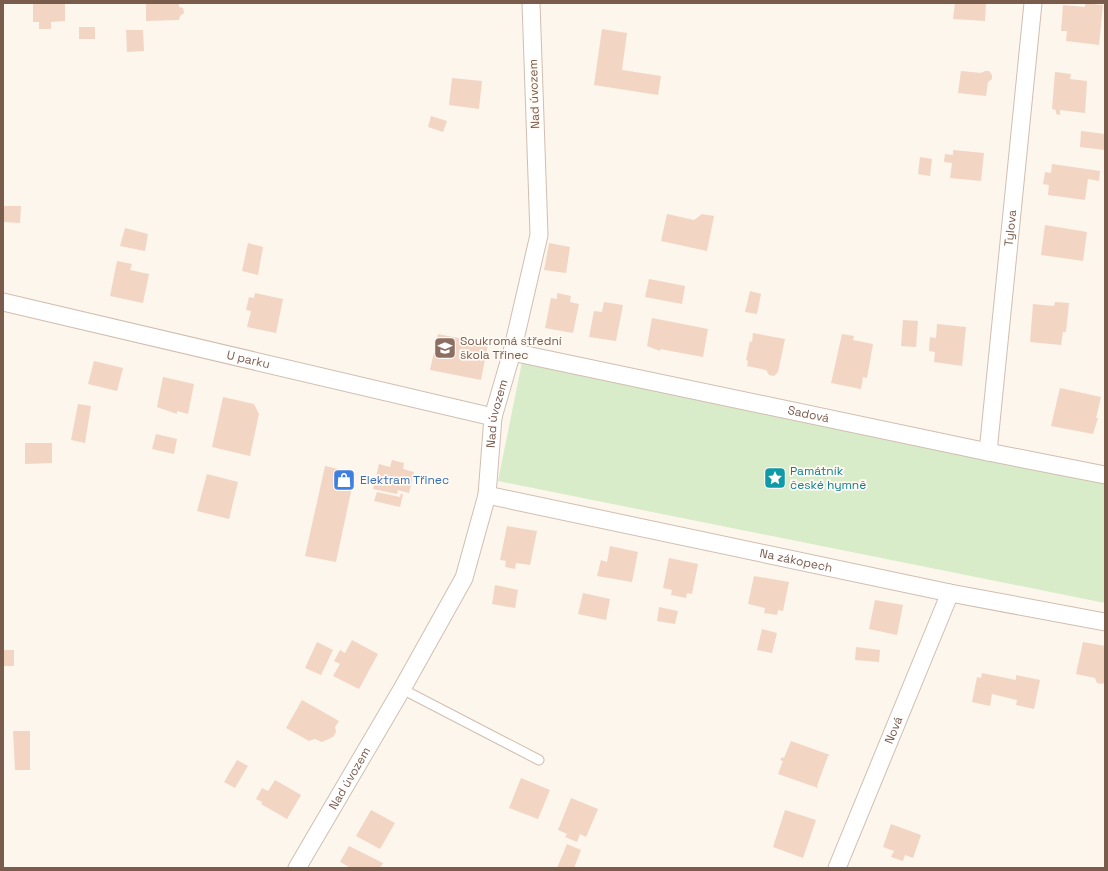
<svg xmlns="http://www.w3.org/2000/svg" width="1108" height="871" viewBox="0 0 1108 871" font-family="'Space Grotesk',sans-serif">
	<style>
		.green { fill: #d8ecc9 }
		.building { fill: #f3d5c3 }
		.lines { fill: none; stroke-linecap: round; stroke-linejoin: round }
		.lane-casing { stroke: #d1beb0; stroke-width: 11 }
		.street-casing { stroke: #d1beb0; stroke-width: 19 }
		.lane { stroke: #fff; stroke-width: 9 }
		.street { stroke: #fff; stroke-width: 17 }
		.labels { text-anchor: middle; stroke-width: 3.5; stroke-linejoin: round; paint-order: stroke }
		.street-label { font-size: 12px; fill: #7a5c4d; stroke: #fffaf3 }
		.education-label { font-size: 12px; fill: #785e54; stroke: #fffaf3; text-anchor: start }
		.culture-label { font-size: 12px; fill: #0d838f; stroke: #fffaf3; text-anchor: start }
		.shop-label { font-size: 12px; fill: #366cbe; stroke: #fffaf3; text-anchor: start }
	</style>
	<rect width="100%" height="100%" fill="#fdf6ec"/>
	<path class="green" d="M522,362L1105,480V603L498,481Z"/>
	<g class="building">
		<path d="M33,3H65V21L51,22V29H39V22H33Z"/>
		<path d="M146,3H179V7L183,8L184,13L180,16L179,20L146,21Z"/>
		<path d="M955,3H986L985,21L953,19Z"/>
		<path d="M1085,3L1103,5L1099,45L1066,41L1067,31H1061L1063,5L1085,7Z"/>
		<rect x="79" y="27" width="16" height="12"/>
		<path d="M602,29L627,33L622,70L661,76L658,95L594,85Z"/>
		<path d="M126,30H143L144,51L127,52Z"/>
		<path d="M961,71L981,73L985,71H989L992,75V79L988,82L986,96L958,93Z"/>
		<path d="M1055,72L1071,74L1070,79L1087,81L1085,113L1060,110V115L1056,114V110L1052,109Z"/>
		<path d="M452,78L482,81L479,109L449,105Z"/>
		<path d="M431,116L447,121L443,132L428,127Z"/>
		<path d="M1081,131L1105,134V150L1080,147Z"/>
		<path d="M953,150L984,153L981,181L950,178L952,163L944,162L945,154L953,155Z"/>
		<path d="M920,157L932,159L930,176L918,174Z"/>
		<path d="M1052,164L1100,171L1099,181L1088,179L1085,200L1048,195L1049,185L1043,184L1045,172L1051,173Z"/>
		<path d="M3,206H21L20,223L3,222Z"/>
		<path d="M667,214L694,220L702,214L714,216L707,251L661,241Z"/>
		<path d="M1045,225L1087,232L1083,261L1041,255Z"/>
		<path d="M125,228L148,234L145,251L120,246Z"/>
		<path d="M248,243L263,247L258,275L242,271Z"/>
		<path d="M549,243L570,247L566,273L544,270Z"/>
		<path d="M117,261L132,264L130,270L149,274L143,303L110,296Z"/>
		<path d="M649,279L685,286L682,304L645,297Z"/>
		<path d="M750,291L761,294L757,314L745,312Z"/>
		<path d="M255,293L283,299L276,333L247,327L251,311L246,310L249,297L254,298Z"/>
		<path d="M557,293L571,296L570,302L579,304L573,333L545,328L551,298L557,299Z"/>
		<path d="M604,302L623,305L616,341L589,337L594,311L602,312Z"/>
		<path d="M1055,302L1069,303L1066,332H1063L1061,345L1030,342L1033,304L1054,306Z"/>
		<path d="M652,318L708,329L703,357L665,350L661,349L660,351L647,346Z"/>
		<path d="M903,320L918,321L916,347L901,346Z"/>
		<path d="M937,324L966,327L962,366L934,362L935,352L929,351L930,337L936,338Z"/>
		<path d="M753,333L785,339L778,372L774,376L769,375L766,370L747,366L748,361L746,360L750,341L752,342Z"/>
		<path d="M438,334L488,344L481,380L430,370Z"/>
		<path d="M842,334L854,336L853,340L873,344L867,378L863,377L861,389L831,383Z"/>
		<path d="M94,361L123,368L117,391L88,384Z"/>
		<path d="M163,377L194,384L188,414L177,411V414L157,407Z"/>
		<path d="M1060,388L1101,397L1096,418H1098L1093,434L1051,426Z"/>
		<path d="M223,397L254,404L259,414L250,456L212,447Z"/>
		<path d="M78,404L91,406L85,443L71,440Z"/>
		<path d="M156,434L177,439L174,454L152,449Z"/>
		<path d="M25,443H52V463L25,464Z"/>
		<path d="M392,460L404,463L403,469L414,472L409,493L398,490L397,494L373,489L379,464L390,467Z"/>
		<path d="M325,466L355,473L336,562L305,556Z"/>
		<path d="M207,474L238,482L229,519L197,511Z"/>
		<path d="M377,492L400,497L401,493L403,495L400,507L374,501Z"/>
		<path d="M507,526L537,531L530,565L516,563L515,569L505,567L506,561L500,560Z"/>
		<path d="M610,546L638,552L632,582L597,576L601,560L607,562Z"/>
		<path d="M669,558L698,564L692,594L687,593L686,598L671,595L672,590L663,588Z"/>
		<path d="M754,576L789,582L783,611L778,610L777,615L764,613L765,608L748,604Z"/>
		<path d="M495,585L518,590L515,608L492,604Z"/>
		<path d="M583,593L610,599L606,620L578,614Z"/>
		<path d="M875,600L903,605L897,635L869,629Z"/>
		<path d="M659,607L678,611L675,624L657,621Z"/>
		<path d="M762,629L777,633L772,653L757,650Z"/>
		<path d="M352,640L378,654L359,689L333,676L340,664L334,661L340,650L345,653Z"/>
		<path d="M317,642L333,650L321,675L305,668Z"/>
		<path d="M1083,642L1105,646V682L1102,684L1097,683L1095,678L1076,674Z"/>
		<path d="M856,647L880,650L879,662L855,660Z"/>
		<rect x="3" y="650" width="11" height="16"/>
		<path d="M982,673L1016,680V675L1040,680L1034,709L1016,705L1017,700L992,694L990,706L972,702L977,677L981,678Z"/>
		<path d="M302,700L339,721L335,727L336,732L333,737L322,742L315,739L309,741L286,728Z"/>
		<path d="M13,731H30V770H15Z"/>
		<path d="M791,741L830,755L828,756L817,786L818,788L778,774L783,761L780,760L782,757L784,758Z"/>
		<path d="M237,760L248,766L235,788L224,782Z"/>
		<path d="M521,778L550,790L538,819L509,808Z"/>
		<path d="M275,780L301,795L287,819L261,804L262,802L256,799L262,788L268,791Z"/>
		<path d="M571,798L598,809L586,837L580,834L577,842L565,837L567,834L558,830Z"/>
		<path d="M371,810L395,823L380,849L356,836Z"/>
		<path d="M785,810L816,820L803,858L773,847Z"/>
		<path d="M891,824L921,835L913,858L905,855L903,861L891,857L894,851L883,847Z"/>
		<path d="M567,844L581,850L574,868H557Z"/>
		<path d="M349,846L383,863L380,868H351L340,862Z"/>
	</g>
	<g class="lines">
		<g class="lane-casing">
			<path id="lane" d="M402,689L539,760"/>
		</g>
		<g class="street-casing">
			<g id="street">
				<path id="s1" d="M3,302L493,417"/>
				<path id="s2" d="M512,352L988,452L1105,475"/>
				<path id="s3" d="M988,452L1033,3"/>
				<path id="s4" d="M487,495L950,593L1105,622"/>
				<path id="s5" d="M297,868L402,689L464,578L487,495L493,417L512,352L539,235L531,3"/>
				<path id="s6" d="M837,868L950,593"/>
			</g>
		</g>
		<use href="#lane" class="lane"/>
		<use href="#street" class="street"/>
	</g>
	<defs>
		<g id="university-square" transform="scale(1.15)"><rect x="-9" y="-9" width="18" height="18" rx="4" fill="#8d6e63" stroke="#fffaf3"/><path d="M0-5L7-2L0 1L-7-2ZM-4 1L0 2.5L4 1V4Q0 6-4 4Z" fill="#fff"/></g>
		<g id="sight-square" transform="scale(1.15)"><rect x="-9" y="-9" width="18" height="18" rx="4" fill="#0f9aa8" stroke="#fffaf3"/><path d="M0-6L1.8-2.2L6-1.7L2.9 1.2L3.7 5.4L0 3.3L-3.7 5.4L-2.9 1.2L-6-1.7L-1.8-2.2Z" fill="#fff"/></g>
		<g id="shop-square" transform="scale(1.15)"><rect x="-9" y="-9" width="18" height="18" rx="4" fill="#3f7fe0" stroke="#fffaf3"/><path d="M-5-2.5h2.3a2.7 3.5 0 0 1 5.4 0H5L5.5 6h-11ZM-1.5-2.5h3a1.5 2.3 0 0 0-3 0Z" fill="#fff"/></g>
	</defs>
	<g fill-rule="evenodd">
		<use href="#university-square" x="445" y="348"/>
		<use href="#sight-square" x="775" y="478"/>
		<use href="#shop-square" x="344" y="480"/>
	</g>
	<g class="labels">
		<g class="street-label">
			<text transform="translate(534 94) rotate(-92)" y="4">Nad úvozem</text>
			<text dy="4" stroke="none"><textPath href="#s3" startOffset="225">Tylova</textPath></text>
			<text dy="4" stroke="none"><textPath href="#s1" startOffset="252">U parku</textPath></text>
			<text dy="4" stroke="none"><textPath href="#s5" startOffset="503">Nad úvozem</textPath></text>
			<text dy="4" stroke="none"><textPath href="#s2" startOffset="303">Sadová</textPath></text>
			<text dy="4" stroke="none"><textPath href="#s4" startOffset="316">Na zákopech</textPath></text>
			<text dy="4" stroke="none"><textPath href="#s6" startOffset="149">Nová</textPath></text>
			<text dy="4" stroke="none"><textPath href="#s5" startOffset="104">Nad úvozem</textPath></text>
		</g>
		<g class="education-label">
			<text x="460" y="345">Soukromá střední<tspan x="460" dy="14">škola Třinec</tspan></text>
		</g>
		<g class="culture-label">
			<text x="790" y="475">Památník<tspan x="790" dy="14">české hymně</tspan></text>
		</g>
		<g class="shop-label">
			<text x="360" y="484">Elektram Třinec</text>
		</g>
	</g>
	<rect width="1108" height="871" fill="none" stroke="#7a5c4d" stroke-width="8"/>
</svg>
